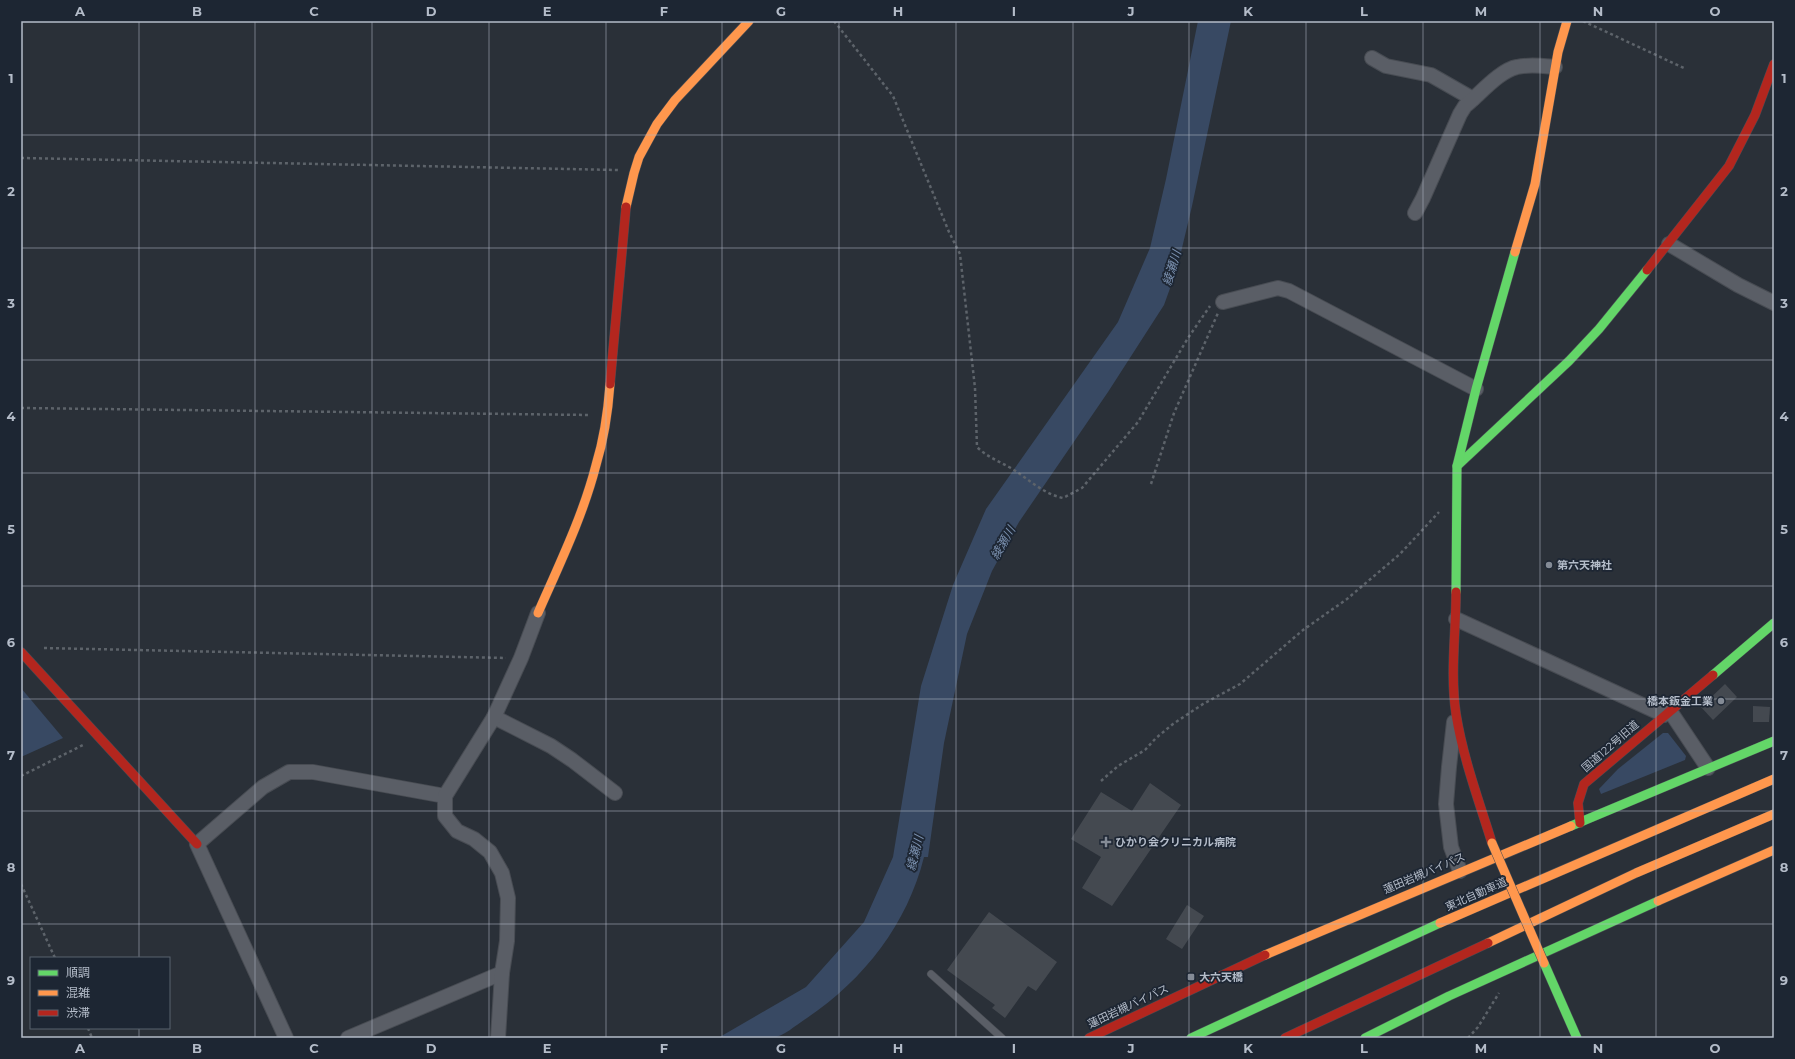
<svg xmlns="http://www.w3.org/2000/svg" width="1795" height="1059" viewBox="0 0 1795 1059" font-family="Montserrat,'Noto Sans JP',sans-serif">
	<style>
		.water { fill: #384963 }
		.building { fill: #444950 }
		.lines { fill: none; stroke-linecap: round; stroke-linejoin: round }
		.lane-casing { stroke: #484c53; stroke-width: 8 }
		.street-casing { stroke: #484c53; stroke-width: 16 }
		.fast-casing { stroke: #484c53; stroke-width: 10 }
		.slow-casing { stroke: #484c53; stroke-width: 10 }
		.jam-casing { stroke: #484c53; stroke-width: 10 }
		.path { stroke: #5d636a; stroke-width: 2.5; stroke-dasharray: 3 3; stroke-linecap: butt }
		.lane { stroke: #5a5e66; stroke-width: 7 }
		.street { stroke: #5a5e66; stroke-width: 14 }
		.fast { stroke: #63d668; stroke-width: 9 }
		.slow { stroke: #ff974d; stroke-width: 9 }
		.jam { stroke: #b3261e; stroke-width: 9 }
		.slow-bridge-casing { stroke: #484c53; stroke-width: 10; stroke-linecap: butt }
		.slow-bridge { stroke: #ff974d; stroke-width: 9 }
		.grid { fill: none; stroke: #b4bcc9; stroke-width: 1; stroke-opacity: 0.55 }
		.poi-dot { fill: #848b96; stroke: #1d2633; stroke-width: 1.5 }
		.labels { text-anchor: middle; stroke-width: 3.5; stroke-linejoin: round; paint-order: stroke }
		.poi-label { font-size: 11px; font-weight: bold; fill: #b4bcc9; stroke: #1d2633; text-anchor: start }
		.street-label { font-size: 11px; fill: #b4bcc9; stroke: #1d2633 }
		.water-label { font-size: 12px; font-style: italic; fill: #7c92b1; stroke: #1d2633 }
		.neatline { fill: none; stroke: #b4bcc9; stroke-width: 1.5 }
		.grid-label { font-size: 13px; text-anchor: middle; font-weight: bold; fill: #b4bcc9 }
	</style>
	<rect width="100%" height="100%" fill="#2a3038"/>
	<g class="water">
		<path d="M1198,21H1231L1192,206L1177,269L1164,305L1108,392L1019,522L992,571L967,634L944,743L928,857H924C907,925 863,981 804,1020C796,1025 784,1036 773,1038C756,1041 736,1038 718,1038L806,987L864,922L893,857L921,686L953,585L986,509L1118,322L1150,248L1166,179Z"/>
		<path d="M21,688L63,738L21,757Z"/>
		<path d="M1663,733H1668L1686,756L1685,760L1601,794L1599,789L1618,769Z"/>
	</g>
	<g class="building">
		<path d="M1725,684L1737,697L1713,720L1701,707Z"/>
		<path d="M1753,706L1770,707L1769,722H1753Z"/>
		<path d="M1150,783L1181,805L1112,906L1082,888L1101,857L1071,839L1101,792L1132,811Z"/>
		<path d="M1187,905L1204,916L1182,949L1166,939Z"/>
		<path d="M989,912L1057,962L1036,991L1028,986L1005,1018L992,1008L995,1005L947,970Z"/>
	</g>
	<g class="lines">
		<g class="lane-casing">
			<path id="lane" d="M931,974L1002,1038"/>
		</g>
		<g class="street-casing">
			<g id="street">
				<path d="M1372,58L1386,66L1431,75L1473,99"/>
				<path d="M1415,213L1423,198L1460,114L1465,106C1479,95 1500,70 1517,67C1530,64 1543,66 1555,67"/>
				<path d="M1669,244L1738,285L1774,303"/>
				<path d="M1223,302L1278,288L1289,291L1476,389"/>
				<path d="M1456,619L1664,715"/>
				<path d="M1670,711L1708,768"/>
				<path d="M494,717L551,746L572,760L615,793"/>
				<path d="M1454,722L1449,767L1446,804L1451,847L1460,871"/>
				<path d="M286,1038L197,844L263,787L289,772H313L445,796"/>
				<path d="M348,1038L502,973"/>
				<path d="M498,1038L502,973L507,941L508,898L502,873L490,852L474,839L457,831L445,816V796L494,717L521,658L538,613"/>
			</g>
		</g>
		<g class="fast-casing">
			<g id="fast">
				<path d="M1457,466L1569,361L1599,329L1647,270"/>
				<path d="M1456,592L1457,466L1476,389L1515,252"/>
				<path d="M1713,675L1774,623"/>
				<path d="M1571,826L1774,741"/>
				<path d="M1544,963L1577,1038"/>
				<path d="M1191,1038L1440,923"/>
				<path d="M1365,1038L1449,996L1658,901"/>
			</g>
		</g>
		<g class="slow-casing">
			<g id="slow">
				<path d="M626,207L634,173L639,157L657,124L675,100L749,21"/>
				<path d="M1515,252L1535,184L1558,52L1567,21"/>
				<path d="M538,613C559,565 583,516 596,465C604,439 608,412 610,384"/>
				<path d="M1658,901L1774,850"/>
				<path d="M1440,923L1774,779"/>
				<path d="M1488,943L1636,873L1774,814"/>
				<path d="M1265,955L1571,826"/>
			</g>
		</g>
		<g class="jam-casing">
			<g id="jam">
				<path d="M1647,270L1729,166L1755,115L1774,64"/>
				<path d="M610,384L626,207"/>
				<path d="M1456,592C1456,632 1450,674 1456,714C1463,758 1479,801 1492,843"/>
				<path d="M21,652L197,844"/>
				<path d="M1580,823L1578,803L1584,784L1713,675"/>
				<path d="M1089,1038L1265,955"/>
				<path d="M1285,1038L1488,943"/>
			</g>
		</g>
		<g class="path">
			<path d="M834,21L893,96L949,232L960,254L975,388L977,447C986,456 998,461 1009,467C1028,478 1041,493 1063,498L1082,488L1138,422L1188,338L1210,306"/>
			<path d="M1583,21L1686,69"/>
			<path d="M21,158L618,170"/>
			<path d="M21,408L590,415"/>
			<path d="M1151,484L1174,413L1218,313"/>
			<path d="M44,648L506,658"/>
			<path d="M21,776L83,745"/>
			<path d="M1101,781L1118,766L1145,750L1156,738L1173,724L1203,704L1240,684L1303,630L1347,599L1400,554L1439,512"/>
			<path d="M21,884L55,958"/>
			<path d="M88,1028L92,1038"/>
			<path d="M1468,1038L1478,1027L1499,993"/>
		</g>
		<use href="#lane" class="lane"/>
		<use href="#street" class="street"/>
		<use href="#fast" class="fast"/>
		<use href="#slow" class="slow"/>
		<use href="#jam" class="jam"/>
		<g class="slow-bridge-casing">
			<path id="slow-bridge" d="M1492,843L1544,963"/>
		</g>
		<use href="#slow-bridge" class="slow-bridge"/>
	</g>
	<path class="grid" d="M139,21V958M255,21V1038M372,21V1038M489,21V1038M606,21V1038M722,21V1038M839,21V1038M956,21V1038M1073,21V1038M1189,21V1038M1306,21V1038M1423,21V1038M1540,21V1038M1656,21V1038M21,135H1774M21,248H1774M21,360H1774M21,473H1774M21,586H1774M21,699H1774M21,811H1774M21,924H1774M139,1028V1038"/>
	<g class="poi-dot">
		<circle cx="1549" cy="565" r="4"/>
		<circle cx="1721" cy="701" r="4"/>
		<path d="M1104 836h4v4h4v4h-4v4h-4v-4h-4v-4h4z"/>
		<rect x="1187" y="973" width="8" height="8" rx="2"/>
	</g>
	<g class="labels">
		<g class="poi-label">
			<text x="1557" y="569">第六天神社</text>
			<text x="1713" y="705" text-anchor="end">橋本鈑金工業</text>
			<text x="1115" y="846">ひかり会クリニカル病院</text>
			<text x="1199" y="981">大六天橋</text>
		</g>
		<g class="street-label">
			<text transform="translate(1610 746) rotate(-41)" y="4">国道122号旧道</text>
			<text transform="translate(1424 873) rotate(-23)" y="4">蓮田岩槻バイパス</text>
			<text transform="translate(1476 894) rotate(-24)" y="4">東北自動車道</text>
			<text transform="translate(1128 1006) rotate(-25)" y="4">蓮田岩槻バイパス</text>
		</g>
		<g class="water-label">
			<text transform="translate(1172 268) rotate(-73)" y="4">綾瀬川</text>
			<text transform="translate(1003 543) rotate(-60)" y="4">綾瀬川</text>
			<text transform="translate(915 853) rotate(-76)" y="4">綾瀬川</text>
		</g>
	</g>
	<rect width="1795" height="1059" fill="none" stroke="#1d2633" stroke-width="44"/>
	<rect x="30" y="957" width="140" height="72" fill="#1d2633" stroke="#59626f"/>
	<rect x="38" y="970" width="20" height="6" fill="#63d668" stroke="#59626f"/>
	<text x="66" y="977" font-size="12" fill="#b4bcc9">順調</text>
	<rect x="38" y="990" width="20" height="6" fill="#ff974d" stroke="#59626f"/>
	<text x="66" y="997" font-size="12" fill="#b4bcc9">混雑</text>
	<rect x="38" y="1010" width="20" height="6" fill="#b3261e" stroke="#59626f"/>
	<text x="66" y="1017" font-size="12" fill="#b4bcc9">渋滞</text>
	<rect x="22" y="22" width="1751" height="1015" class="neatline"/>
	<g class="grid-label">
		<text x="80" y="16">A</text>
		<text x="197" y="16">B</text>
		<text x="314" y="16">C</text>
		<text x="431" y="16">D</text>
		<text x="547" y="16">E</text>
		<text x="664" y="16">F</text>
		<text x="781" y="16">G</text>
		<text x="898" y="16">H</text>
		<text x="1014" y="16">I</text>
		<text x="1131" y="16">J</text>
		<text x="1248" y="16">K</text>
		<text x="1364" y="16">L</text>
		<text x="1481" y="16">M</text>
		<text x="1598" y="16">N</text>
		<text x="1715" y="16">O</text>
		<text x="11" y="83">1</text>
		<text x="1784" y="83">1</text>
		<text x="11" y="196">2</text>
		<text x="1784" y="196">2</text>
		<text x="11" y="308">3</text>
		<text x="1784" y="308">3</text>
		<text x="11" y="421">4</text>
		<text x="1784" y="421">4</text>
		<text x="11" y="534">5</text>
		<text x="1784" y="534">5</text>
		<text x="11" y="647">6</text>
		<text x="1784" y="647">6</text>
		<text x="11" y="760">7</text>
		<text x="1784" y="760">7</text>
		<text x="11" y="872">8</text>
		<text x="1784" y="872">8</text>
		<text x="11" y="985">9</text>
		<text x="1784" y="985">9</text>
		<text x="80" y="1053">A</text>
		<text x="197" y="1053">B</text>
		<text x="314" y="1053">C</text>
		<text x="431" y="1053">D</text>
		<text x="547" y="1053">E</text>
		<text x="664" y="1053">F</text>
		<text x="781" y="1053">G</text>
		<text x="898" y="1053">H</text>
		<text x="1014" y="1053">I</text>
		<text x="1131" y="1053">J</text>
		<text x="1248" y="1053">K</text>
		<text x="1364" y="1053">L</text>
		<text x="1481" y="1053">M</text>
		<text x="1598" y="1053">N</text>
		<text x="1715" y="1053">O</text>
	</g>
</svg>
